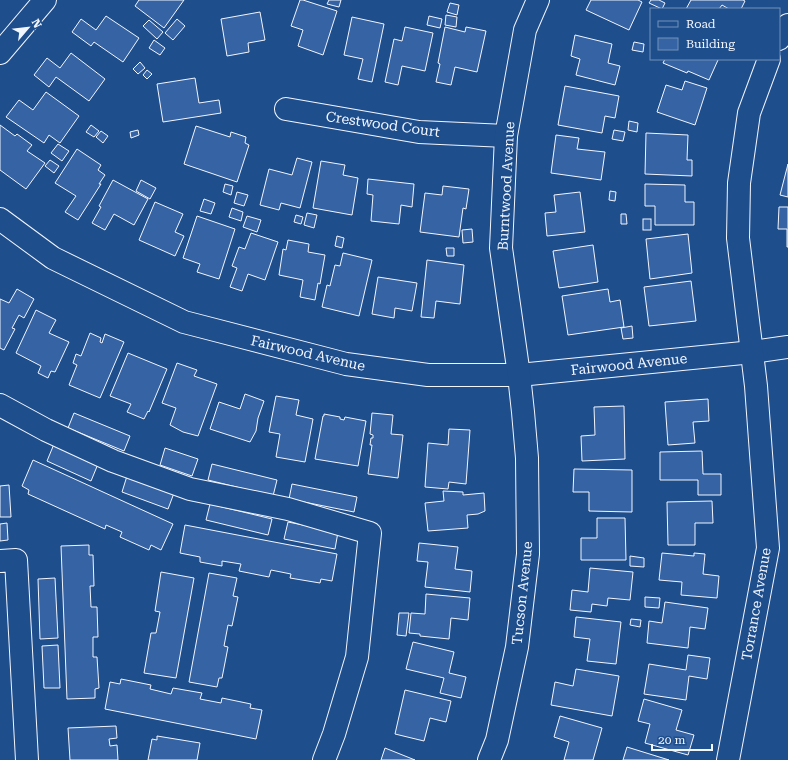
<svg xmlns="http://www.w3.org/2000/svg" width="788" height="760" font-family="'Roboto Serif',serif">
  <rect width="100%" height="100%" fill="#1f4e8c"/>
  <g fill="#3563a3" stroke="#f2f6ff">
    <path d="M139,0H184L164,28L135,6Z"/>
    <path d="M300,0H303L337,11L323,55L298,46L303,30L291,26Z"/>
    <path d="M329,0H341L339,7L327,4Z"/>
    <path d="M591,0H638L642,2L629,30L586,10Z"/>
    <path d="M651,0H659L665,3L662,9L649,3Z"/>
    <path d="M691,0H743L745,1L741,9H729L722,5L719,9H686Z"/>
    <path d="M450,3L459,5L457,15L447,12Z"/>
    <path d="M260,12L265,40L248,43L249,52L227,56L221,19Z"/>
    <path d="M446,15L457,17L456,27L445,25Z"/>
    <path d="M106,16L139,38L123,62L94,42L91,46L72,32L81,19L96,30Z"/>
    <path d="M429,16L442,19L440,28L427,25Z"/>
    <path d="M352,17L384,24L372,82L358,79L363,59L344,55Z"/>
    <path d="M177,19L185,26L173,40L165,33Z"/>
    <path d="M149,20L163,32L157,39L143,26Z"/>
    <path d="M405,27L433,33L425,71L402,66L398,85L385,82L394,39L402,41Z"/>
    <path d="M445,27L465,32L466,27L486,31L477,72L455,67L451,85L436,82L440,64L438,63Z"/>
    <path d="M575,35L612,44L608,63L620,66L615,85L576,75L580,59L571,56Z"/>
    <path d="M154,40L165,48L160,55L149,48Z"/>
    <path d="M634,42L644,44L643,52L632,50Z"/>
    <path d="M71,53L105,79L89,101L56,77L49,87L34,75L47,58L60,68Z"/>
    <path d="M665,59H715L718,60L709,80L688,71L687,73L663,63Z"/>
    <path d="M140,62L145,68L138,74L133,69Z"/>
    <path d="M147,70L152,74L147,79L143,75Z"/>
    <path d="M195,78L199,103L219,100L221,113L163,122L157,84Z"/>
    <path d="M685,81L707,88L695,125L657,112L666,85L682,90Z"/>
    <path d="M565,86L619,96L615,118L605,116L602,133L558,125Z"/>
    <path d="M46,92L79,116L60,143L49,135L44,143L6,117L19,100L33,110Z"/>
    <path d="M629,121L638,123L637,132L628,130Z"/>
    <path d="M0,125L15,136L17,134L32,145L27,151L45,163L26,189L0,170Z"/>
    <path d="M91,125L99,131L94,137L86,132Z"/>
    <path d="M196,126L230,137L231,132L246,137L245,143L249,145L237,182L184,164Z"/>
    <path d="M138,130L139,135L131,138L130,132Z"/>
    <path d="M614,130L625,132L623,141L612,139Z"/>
    <path d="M101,131L108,136L103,143L96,137Z"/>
    <path d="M646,133L688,135L687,160H692V176L645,174Z"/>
    <path d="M556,135L579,138L577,149L605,152L601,180L551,173Z"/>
    <path d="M58,144L69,151L62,161L51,153Z"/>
    <path d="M77,149L101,165L98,170L105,175L99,184H101L78,220L65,212L76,196L55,183Z"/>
    <path d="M297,158L312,162L300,208L281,203L279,210L260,205L269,169L292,175Z"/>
    <path d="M50,160L59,166L54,173L45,166Z"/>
    <path d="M321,161L345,165L343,175L358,178L352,215L313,208Z"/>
    <path d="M788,164V197L780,195Z"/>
    <path d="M368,179L414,184L412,207L401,205L399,224L371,221L373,195L367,194Z"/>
    <path d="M113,180L148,199L134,225L114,214L105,230L92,223L101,207L99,206Z"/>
    <path d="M141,180L156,188L150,199L136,191Z"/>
    <path d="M225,184L233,186L231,195L223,192Z"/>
    <path d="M645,184L685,185V202H694V225H655V206H645Z"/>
    <path d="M443,186L469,189L466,209L463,208L459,237L420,232L425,193L442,195Z"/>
    <path d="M610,191L616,192L615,201L609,200Z"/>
    <path d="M237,192L248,195L244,206L234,203Z"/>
    <path d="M580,192L585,232L547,236L545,213L556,212L554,195Z"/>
    <path d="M204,199L215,203L211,214L200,211Z"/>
    <path d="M155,202L183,214L175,232L184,236L175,256L139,240Z"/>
    <path d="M779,207H788V247H787V229H778Z"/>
    <path d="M232,208L243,212L241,221L229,217Z"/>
    <path d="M307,213L317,215L314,228L304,225Z"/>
    <path d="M621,214H626L627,224H621Z"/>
    <path d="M296,215L303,217L301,224L294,222Z"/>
    <path d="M197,216L235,229L219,279L197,272L200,264L183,258Z"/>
    <path d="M247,216L261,220L257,232L243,227Z"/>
    <rect x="643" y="219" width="8" height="11"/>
    <path d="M472,229L473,242L463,243L462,230Z"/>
    <path d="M251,233L278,242L265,280L248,274L242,291L230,287L237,268L232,266L239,247L245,249Z"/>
    <path d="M688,234L692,273L650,279L646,239Z"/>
    <path d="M337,236L344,238L342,248L335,246Z"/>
    <path d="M288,240L309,244L308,252L325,255L320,284L318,283L315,300L300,297L303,280L279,275L283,249L286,250Z"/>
    <path d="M593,245L598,282L559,288L553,251Z"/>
    <path d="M446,248H454V256H447Z"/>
    <path d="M343,253L372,260L359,316L322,307L327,285L330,286L335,265L340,266Z"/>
    <path d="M427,260L464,265L460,304L436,301L434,318L421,317Z"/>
    <path d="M378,277L417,283L412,311L395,308L394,318L372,314Z"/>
    <path d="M691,281L696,321L649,326L644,287Z"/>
    <path d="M17,289L34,299L24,318L19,315L12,328L15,329L4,350L0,348V299L9,303Z"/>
    <path d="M608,289L610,302L620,300L624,327L568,335L562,296Z"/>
    <path d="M36,310L56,320L49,333L69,342L55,372L51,371L48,378L38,373L41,366L16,353Z"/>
    <path d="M632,326L633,338L623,339L621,328Z"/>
    <path d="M90,333L101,338L100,342L102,343L105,334L124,342L100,398L69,385L77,365L73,363L76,354L81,356Z"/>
    <path d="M128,353L167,369L149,412L148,411L144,419L127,412L131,404L110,396Z"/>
    <path d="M177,363L197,370L194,376L217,384L198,436L183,432L170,425L176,408L162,403Z"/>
    <path d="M245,394L264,401L258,418L256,431L250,442L210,429L219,402L240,409Z"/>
    <path d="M276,396L299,400L296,415L313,419L305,462L276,457L280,434L269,432Z"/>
    <path d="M708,399L709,421L693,422L695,443L668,445L665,402Z"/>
    <path d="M624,406L625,459L582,461L581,436L595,435L594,407Z"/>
    <path d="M74,413L130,436L124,451L68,428Z"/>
    <path d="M372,413L393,415L391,434L403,435L398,478L368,474L372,445H370L371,438H373V435L370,434Z"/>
    <path d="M324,414L340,417V419L344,420L345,417L366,421L358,466L315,459L323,416H324Z"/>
    <path d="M449,429L470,430L466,484L449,482L448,489L425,487L428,443L448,445Z"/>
    <path d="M54,444L98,464L91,481L47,461Z"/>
    <path d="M165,448L198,459L192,476L160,465Z"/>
    <path d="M702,451L703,474H721V495H698V480H660V452Z"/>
    <path d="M33,460L173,524L161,550L151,545L149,550L120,537L122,532L106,525L105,529L28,494L29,490L22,486Z"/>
    <path d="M212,464L277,480L273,496L208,480Z"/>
    <path d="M574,469L632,470V512L589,511V492H573Z"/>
    <path d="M127,476L174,493L168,509L122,492Z"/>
    <path d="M292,484L357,497L354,512L289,499Z"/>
    <path d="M9,485L11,517H0V486Z"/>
    <path d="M443,491L463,492V495L484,493L485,511L478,514L467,515L468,528L428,531L425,503L444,501Z"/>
    <path d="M712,501L713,523H695V545H668L667,502Z"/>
    <path d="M210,504L272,519L268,535L206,520Z"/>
    <path d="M597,518H625L626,560H581V538H597Z"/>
    <path d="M288,522L338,532L335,549L284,539Z"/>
    <path d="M7,523L8,540L0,541V524Z"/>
    <path d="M185,525L337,554L332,581L321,579L320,583L290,578L291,574L271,570L269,577L239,571L241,564L222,561V566L200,562V557L180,553Z"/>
    <path d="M419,543L458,547L455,569L472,571L470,592L425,587L428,562L417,561Z"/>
    <path d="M89,545V555H93L94,586H90L91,607H97L98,637H93V657H97L99,688L95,689V698L67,699L61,546Z"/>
    <path d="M662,553L694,556V553L705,554L703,574L719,576L717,598L681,595L682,582L659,580Z"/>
    <path d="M630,556L644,558V567L630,566Z"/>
    <path d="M590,568L633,572L630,600L608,598L607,606L592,604L591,612L570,610L572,590L588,592Z"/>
    <path d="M161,572L194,578L176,678L144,673L151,633H156L160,612L155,611Z"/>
    <path d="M209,573L237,578L233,596L238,597L232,626L228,625L224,646L228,647L222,678H219L217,687L189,682Z"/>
    <path d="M55,578L58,638L40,639L38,579Z"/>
    <path d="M426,594L470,598L468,620L451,618L449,639L420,636V634L409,633L411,613L425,614Z"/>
    <path d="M645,597L660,598L659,608L645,607Z"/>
    <path d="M665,602L708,608L705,629L690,627L688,648L647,643L649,621L662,623Z"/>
    <path d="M399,613H409L406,636L397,635Z"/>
    <path d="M576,617L621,622L616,664L587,661L590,639L574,637Z"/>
    <path d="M631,619L641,620L640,627L630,625Z"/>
    <path d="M413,642L454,652L449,673L466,677L461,698L440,693L444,678L406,669Z"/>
    <path d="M58,645L60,688H44L42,646Z"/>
    <path d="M688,655L710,658L707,679L689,676L686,700L644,694L649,664L686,670Z"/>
    <path d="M576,669L619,676L612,716L551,705L555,682L573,686Z"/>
    <path d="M121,679L151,685L150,689L171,694L173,688L202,693L200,699L221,703L222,698L251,704L250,708L262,710L256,739L105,709L110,682L120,684Z"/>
    <path d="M405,690L451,701L446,722L430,718L424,741L395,734Z"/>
    <path d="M644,699L682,710L676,730L694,735L688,755L645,743L650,724L638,721Z"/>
    <path d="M560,716L602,728L593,760H564L569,742L554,737Z"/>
    <path d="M116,726L117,738L109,739L110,746L117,745L118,760H70L68,728Z"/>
    <path d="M157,736L200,743L197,760H148L152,739L157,740Z"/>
    <path d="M627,747L669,760H623Z"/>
    <path d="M385,748L415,760H381Z"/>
  </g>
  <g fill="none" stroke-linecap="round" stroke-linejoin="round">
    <g stroke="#f2f6ff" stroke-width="24">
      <g id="minor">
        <path d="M779,39L788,25"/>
        <path d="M0,53L45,0"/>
        <path d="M286,109L419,132L506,136"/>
        <path d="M0,219L53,258L184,322L346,364L428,375H519L753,352L788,347"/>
        <path d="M0,405L46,430L113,461L190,489L288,509L370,533L357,657L334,734L324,760"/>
        <path d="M0,561L16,560L27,760"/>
        <path d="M489,760L497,740L517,647L528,554L527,458L523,412L519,375L501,248L506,136L525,30L538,0"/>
        <path d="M728,760L768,548L756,386L738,238L739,183L749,113L769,59"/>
      </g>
    </g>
    <use href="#minor" stroke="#1f4e8c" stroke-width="22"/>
  </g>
  <g text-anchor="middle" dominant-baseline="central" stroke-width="3" stroke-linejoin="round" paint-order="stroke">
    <g font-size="14" fill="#f2f6ff" stroke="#1f4e8c">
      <text transform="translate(383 124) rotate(8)">Crestwood Court</text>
      <text transform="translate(506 186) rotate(-87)">Burntwood Avenue</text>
      <text transform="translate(308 353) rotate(13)">Fairwood Avenue</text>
      <text transform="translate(629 364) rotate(-6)">Fairwood Avenue</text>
      <text transform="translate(522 593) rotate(-84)">Tucson Avenue</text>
      <text transform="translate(756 604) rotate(-80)">Torrance Avenue</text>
    </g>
  </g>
  <rect x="650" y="8" width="130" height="52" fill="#1f4e8c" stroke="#7391ba"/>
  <rect x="658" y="21" width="20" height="6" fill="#1f4e8c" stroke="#7391ba"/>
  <text x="686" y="28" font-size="12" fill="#f2f6ff">Road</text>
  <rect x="658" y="38" width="20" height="12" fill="#3563a3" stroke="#7391ba"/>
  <text x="686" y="48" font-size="12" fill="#f2f6ff">Building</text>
  <g transform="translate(28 28) rotate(62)" stroke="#1f4e8c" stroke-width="3" paint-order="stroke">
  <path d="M0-3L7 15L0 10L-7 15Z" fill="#f2f6ff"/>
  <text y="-6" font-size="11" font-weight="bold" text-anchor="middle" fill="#f2f6ff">N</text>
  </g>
  <path d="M652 744v6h60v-6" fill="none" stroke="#f2f6ff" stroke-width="2"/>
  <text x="658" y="744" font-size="12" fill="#f2f6ff" stroke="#1f4e8c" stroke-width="3" paint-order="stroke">20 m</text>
</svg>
